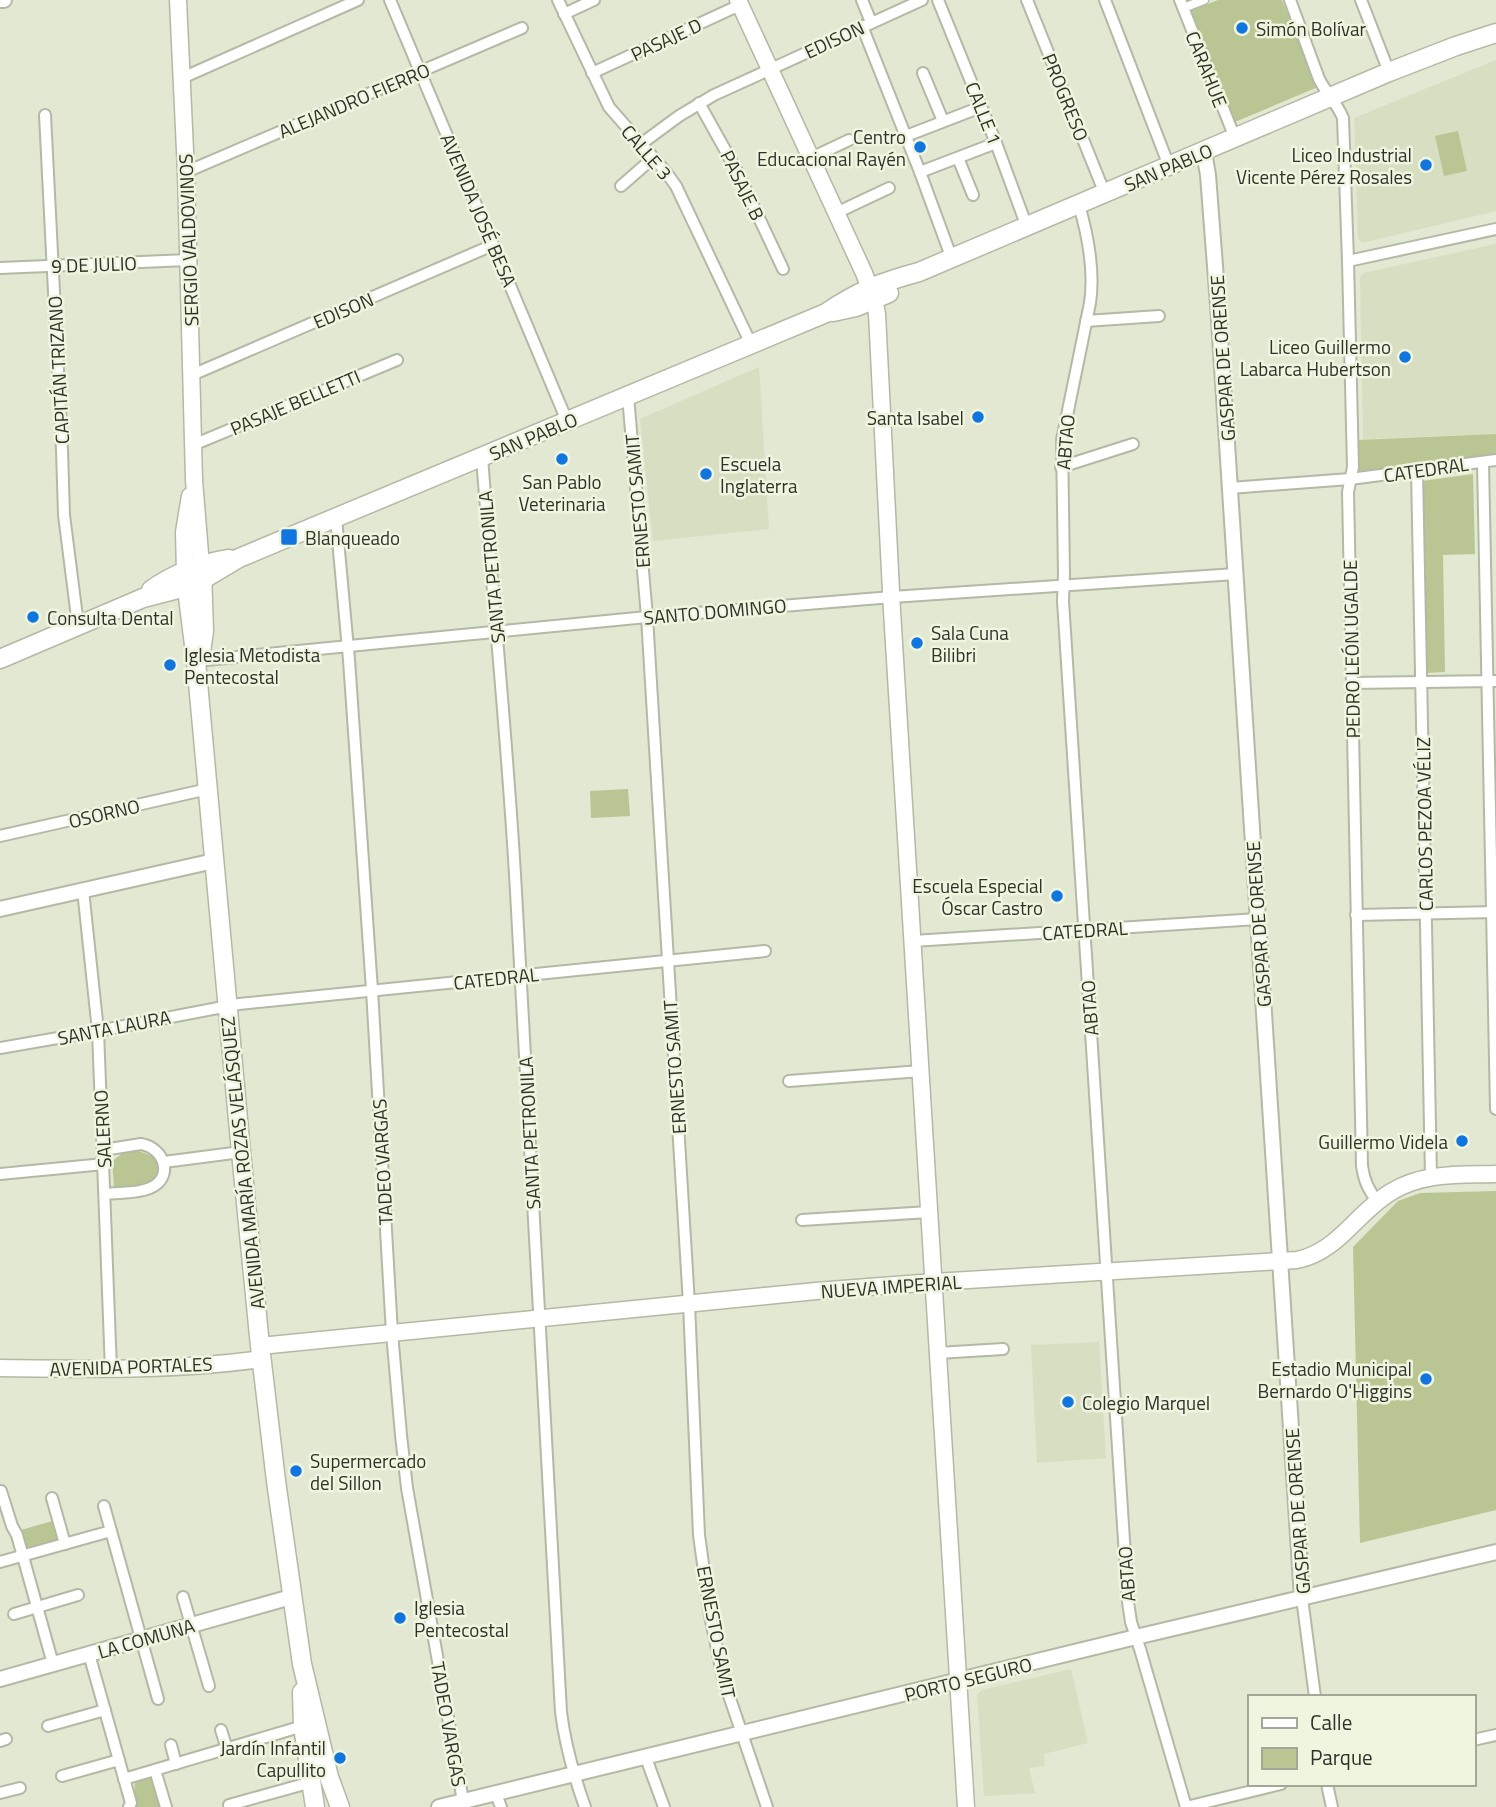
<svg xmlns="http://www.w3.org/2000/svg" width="1496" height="1807" font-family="'Titillium Web',sans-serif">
  <rect width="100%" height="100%" fill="#e2e8d2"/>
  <g fill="#d7dec1">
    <path d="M1496,60V211L1362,243L1358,238L1354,118Z"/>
    <path d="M1496,244V434L1363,439L1360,278L1363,273Z"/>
    <path d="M759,367L769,529L653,541L640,419Z"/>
    <path d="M1099,1342L1106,1458L1037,1463L1031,1345Z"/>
    <path d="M1071,1669L1088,1743L1044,1754L1045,1766L1029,1768L1035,1793L984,1796L977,1695L982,1690Z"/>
  </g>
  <g fill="#b9c693">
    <path d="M1218,0H1282L1318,87L1235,122L1188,12Z"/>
    <path d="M1458,131L1467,171L1444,176L1435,136Z"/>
    <path d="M1496,434V454L1358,473L1357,440Z"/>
    <path d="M1473,474L1475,554L1443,555L1445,672L1425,673L1422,481Z"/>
    <path d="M628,789L630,816L591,818L590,791Z"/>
    <path d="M139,1151L154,1157L157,1165L158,1175C144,1187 133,1190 114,1188L112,1161L123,1153Z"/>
    <path d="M1496,1191V1510L1360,1543L1353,1247L1398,1201L1420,1193Z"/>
    <path d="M56,1520L62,1542L27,1551L21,1530Z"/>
    <path d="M150,1773L160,1807H136L134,1801L135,1781Z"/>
  </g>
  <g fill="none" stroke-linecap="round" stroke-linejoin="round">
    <g stroke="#b3b9a4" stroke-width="11">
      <path id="pedestrian" d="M1183,8L1204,0"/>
    </g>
    <g stroke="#b3b9a4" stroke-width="14">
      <g id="minor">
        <path d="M390,0L567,421"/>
        <path d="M558,0L609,107L666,172L676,186L751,344"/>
        <path d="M862,0L871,22"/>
        <path d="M938,0L996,143L1027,227"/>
        <path d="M1027,0L1105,194"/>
        <path d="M1105,0L1169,166"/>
        <path d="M1180,0L1235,138"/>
        <path d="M1290,0L1319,79C1326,93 1337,103 1343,118L1348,261L1353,467L1348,492L1362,1166C1364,1180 1368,1190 1378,1202"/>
        <path d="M1361,0L1389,72"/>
        <path d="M564,14L594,0"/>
        <path d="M862,26L920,172L952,259"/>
        <path d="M592,73L740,5"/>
        <path d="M923,73L943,121"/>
        <path d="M182,78L358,0"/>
        <path d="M699,103L738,173L783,269"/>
        <path d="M45,115L62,450L64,515L78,625"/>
        <path d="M906,136L981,107"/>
        <path d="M641,144L679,116L714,95L922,0"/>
        <path d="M811,158L849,140"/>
        <path d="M958,158L973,195"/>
        <path d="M186,172L522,28"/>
        <path d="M920,172L996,143"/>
        <path d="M621,186L653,158"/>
        <path d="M1079,205C1088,236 1095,270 1090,303L1062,440L1064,574L1063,601L1128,1602L1131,1622L1140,1649L1186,1807"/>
        <path d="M836,213L889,188"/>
        <path d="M1348,261L1496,229"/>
        <path d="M0,268L188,260"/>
        <path d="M1086,321L1159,316"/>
        <path d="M192,375L493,245"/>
        <path d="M628,396L647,617L689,1304L699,1535L710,1615L723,1678L767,1807"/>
        <path d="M193,445L397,360"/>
        <path d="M482,457C493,602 508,746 516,892C533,1165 544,1439 561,1712C565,1745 574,1776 585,1807"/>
        <path d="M1483,462L1496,1109"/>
        <path d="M1061,467L1133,444"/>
        <path d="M1417,471L1431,1177"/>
        <path d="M1230,488L1350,479L1496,460"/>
        <path d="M336,518L349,660L372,990L392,1333L401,1435L407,1488L463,1801"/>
        <path d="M196,661L647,617L892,597L1236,574"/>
        <path d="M1352,683L1496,681"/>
        <path d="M0,836L208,789"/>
        <path d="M83,890L98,1031L111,1370"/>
        <path d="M1356,915L1496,912"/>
        <path d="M913,941L1258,919"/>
        <path d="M0,1048L98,1031L239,1004L765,951"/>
        <path d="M789,1081L921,1071"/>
        <path d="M103,1150L141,1144C165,1148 174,1178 150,1188C137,1194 119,1192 105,1194"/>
        <path d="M164,1162L241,1152"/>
        <path d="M0,1174L104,1164"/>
        <path d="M802,1220L929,1212"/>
        <path d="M938,1353L1003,1349"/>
        <path d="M1,1491L12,1526L17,1535L53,1664"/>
        <path d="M52,1498L65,1544"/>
        <path d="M104,1506L158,1699"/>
        <path d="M0,1562L111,1531"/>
        <path d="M183,1597L209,1686"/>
        <path d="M1302,1598L1315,1697"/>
        <path d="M14,1614L78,1595"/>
        <path d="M89,1654L131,1803L129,1807"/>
        <path d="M48,1726L105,1710"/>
        <path d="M221,1730L227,1749"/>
        <path d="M1473,1740L1496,1735"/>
        <path d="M0,1741L6,1739"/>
        <path d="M171,1745L176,1764"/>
        <path d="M646,1758L664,1807"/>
        <path d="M155,1770L166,1807"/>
        <path d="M62,1776L119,1760"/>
        <path d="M124,1779L303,1726"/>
        <path d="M1327,1784L1332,1807"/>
        <path d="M0,1793L20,1788"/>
        <path d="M496,1794L501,1807"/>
        <path d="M229,1805L312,1782"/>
        <path d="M1186,1807L1281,1784"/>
      </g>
    </g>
    <g stroke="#b3b9a4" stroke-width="18">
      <g id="tertiary">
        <path d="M0,0H4"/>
        <path d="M1204,152L1208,175L1218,305L1302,1598"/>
        <path d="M0,909L214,861"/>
        <path d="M0,1679L291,1597"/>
        <path d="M439,1807L1136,1637L1496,1552"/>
      </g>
    </g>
    <g stroke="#b3b9a4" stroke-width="19">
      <g id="secondary">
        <path d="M178,0L186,172L194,480L201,566"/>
        <path d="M738,0L864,273L874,299L877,314L892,611L966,1807"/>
        <path d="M185,573L184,532L190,496"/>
        <path d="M260,1346L816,1291L934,1282L1297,1260C1338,1252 1357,1212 1391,1192C1423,1172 1461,1175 1496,1174"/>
        <path d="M0,1368C88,1369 175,1371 262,1359"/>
      </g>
    </g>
    <g stroke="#b3b9a4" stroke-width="21">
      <g id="primary">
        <path d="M833,312L856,307L889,293"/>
        <path d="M185,573L196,661L241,1152L260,1346L276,1481L302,1664L329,1777L340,1807"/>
        <path d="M151,590C173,574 202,563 229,559"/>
        <path d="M201,652L204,631L202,571"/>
        <path d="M0,659L143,598L178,589L202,580L239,558L826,313C858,291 882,282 919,272L1389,72L1456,46L1496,33"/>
        <path d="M302,1692L303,1726L315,1807"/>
      </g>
    </g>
    <use href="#pedestrian" stroke="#fff" stroke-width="8"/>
    <use href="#minor" stroke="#fff" stroke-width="10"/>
    <use href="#tertiary" stroke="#fff" stroke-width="14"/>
    <use href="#secondary" stroke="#fff" stroke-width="16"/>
    <use href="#primary" stroke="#fff" stroke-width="18"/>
  </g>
  <g fill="#1075de" stroke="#eff5df" stroke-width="2.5">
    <circle cx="1242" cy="28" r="7"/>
    <circle cx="920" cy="147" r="7"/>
    <circle cx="1426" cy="165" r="7"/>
    <circle cx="1405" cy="357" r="7"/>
    <circle cx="978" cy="417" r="7"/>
    <circle cx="562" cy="459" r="7"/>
    <circle cx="706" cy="474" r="7"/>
    <rect x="280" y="528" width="18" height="18" rx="3.5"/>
    <circle cx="33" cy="617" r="7"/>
    <circle cx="917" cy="643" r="7"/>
    <circle cx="170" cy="665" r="7"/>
    <circle cx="1057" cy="896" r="7"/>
    <circle cx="1462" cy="1141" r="7"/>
    <circle cx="1426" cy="1379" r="7"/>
    <circle cx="1068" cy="1402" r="7"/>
    <circle cx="296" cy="1471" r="7"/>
    <circle cx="400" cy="1618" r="7"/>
    <circle cx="340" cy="1758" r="7"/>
  </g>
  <g text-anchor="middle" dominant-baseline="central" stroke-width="5" stroke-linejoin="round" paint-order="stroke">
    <g font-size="19" fill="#30322a" stroke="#eff5df" text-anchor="start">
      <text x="1256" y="28">Simón Bolívar</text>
      <text x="906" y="136" text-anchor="end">Centro<tspan x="906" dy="22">Educacional Rayén</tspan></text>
      <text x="1412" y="154" text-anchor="end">Liceo Industrial<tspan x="1412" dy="22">Vicente Pérez Rosales</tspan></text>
      <text x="1391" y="346" text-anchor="end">Liceo Guillermo<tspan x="1391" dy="22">Labarca Hubertson</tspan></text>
      <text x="964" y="417" text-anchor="end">Santa Isabel</text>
      <text x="720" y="463">Escuela<tspan x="720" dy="22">Inglaterra</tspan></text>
      <text x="562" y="481" text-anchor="middle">San Pablo<tspan x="562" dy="22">Veterinaria</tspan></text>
      <text x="305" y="537">Blanqueado</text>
      <text x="47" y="617">Consulta Dental</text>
      <text x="931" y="632">Sala Cuna<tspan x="931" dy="22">Bilibri</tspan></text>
      <text x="184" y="654">Iglesia Metodista<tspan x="184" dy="22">Pentecostal</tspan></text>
      <text x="1043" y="885" text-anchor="end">Escuela Especial<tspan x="1043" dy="22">Óscar Castro</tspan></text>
      <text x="1448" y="1141" text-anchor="end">Guillermo Videla</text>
      <text x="1412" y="1368" text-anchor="end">Estadio Municipal<tspan x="1412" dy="22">Bernardo O'Higgins</tspan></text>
      <text x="1082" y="1402">Colegio Marquel</text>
      <text x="310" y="1460">Supermercado<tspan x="310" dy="22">del Sillon</tspan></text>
      <text x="414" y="1607">Iglesia<tspan x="414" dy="22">Pentecostal</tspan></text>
      <text x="326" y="1747" text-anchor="end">Jardín Infantil<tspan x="326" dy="22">Capullito</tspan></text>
    </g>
    <g font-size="19" fill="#30322a" stroke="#eff5df">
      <text transform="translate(666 39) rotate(-25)">PASAJE D</text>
      <text transform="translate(834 39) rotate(-25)">EDISON</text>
      <text transform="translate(1207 69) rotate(68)">CARAHUE</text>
      <text transform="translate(1066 97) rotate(68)">PROGRESO</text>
      <text transform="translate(354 100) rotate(-23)">ALEJANDRO FIERRO</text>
      <text transform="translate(984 113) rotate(68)">CALLE 1</text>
      <text transform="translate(647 152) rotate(49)">CALLE 3</text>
      <text transform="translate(1168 167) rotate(-23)">SAN PABLO</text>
      <text transform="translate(743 185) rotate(64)">PASAJE B</text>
      <text transform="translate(479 210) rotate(67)">AVENIDA JOSÉ BESA</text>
      <text transform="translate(188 240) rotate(-92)">SERGIO VALDOVINOS</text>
      <text transform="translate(94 264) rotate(-2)">9 DE JULIO</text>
      <text transform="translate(343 310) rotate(-23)">EDISON</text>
      <text transform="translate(1222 358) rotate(-94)">GASPAR DE ORENSE</text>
      <text transform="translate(58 370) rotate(-93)">CAPITÁN TRIZANO</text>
      <text transform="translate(295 402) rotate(-23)">PASAJE BELLETTI</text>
      <text transform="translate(533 436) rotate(-23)">SAN PABLO</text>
      <text transform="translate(1065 442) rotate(-85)">ABTAO</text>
      <text transform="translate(1426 469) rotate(-8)">CATEDRAL</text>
      <text transform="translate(637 501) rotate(-95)">ERNESTO SAMIT</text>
      <text transform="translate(491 567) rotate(-95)">SANTA PETRONILA</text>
      <text transform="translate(715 611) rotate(-5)">SANTO DOMINGO</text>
      <text transform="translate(1351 649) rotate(-91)">PEDRO LEÓN UGALDE</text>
      <text transform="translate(104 813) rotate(-13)">OSORNO</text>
      <text transform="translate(1424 824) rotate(-91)">CARLOS PEZOA VÉLIZ</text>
      <text transform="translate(1258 924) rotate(-94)">GASPAR DE ORENSE</text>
      <text transform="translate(1085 930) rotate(-4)">CATEDRAL</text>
      <text transform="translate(496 978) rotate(-6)">CATEDRAL</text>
      <text transform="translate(1089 1008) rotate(-94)">ABTAO</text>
      <text transform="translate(114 1027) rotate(-11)">SANTA LAURA</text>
      <text transform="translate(674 1067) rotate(-94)">ERNESTO SAMIT</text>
      <text transform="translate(102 1129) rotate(-93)">SALERNO</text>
      <text transform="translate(529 1133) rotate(-93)">SANTA PETRONILA</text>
      <text transform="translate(382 1162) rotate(-93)">TADEO VARGAS</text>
      <text transform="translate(242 1163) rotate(-96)">AVENIDA MARÍA ROZAS VELÁSQUEZ</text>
      <text transform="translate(891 1286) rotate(-4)">NUEVA IMPERIAL</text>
      <text transform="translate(131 1366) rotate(-2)">AVENIDA PORTALES</text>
      <text transform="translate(1297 1511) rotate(-94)">GASPAR DE ORENSE</text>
      <text transform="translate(1126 1574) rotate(-94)">ABTAO</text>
      <text transform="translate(717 1632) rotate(79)">ERNESTO SAMIT</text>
      <text transform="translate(146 1638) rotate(-16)">LA COMUNA</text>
      <text transform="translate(968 1679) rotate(-14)">PORTO SEGURO</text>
      <text transform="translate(449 1724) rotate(80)">TADEO VARGAS</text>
    </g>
  </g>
  <rect x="1248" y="1695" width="228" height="91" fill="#eff5df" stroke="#a3a797" stroke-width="2"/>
  <rect x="1262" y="1718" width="35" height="10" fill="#ffffff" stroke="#a3a797" stroke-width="2"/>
  <text x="1310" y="1730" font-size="21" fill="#30322a">Calle</text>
  <rect x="1262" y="1748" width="35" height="21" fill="#b9c693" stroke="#a3a797" stroke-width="2"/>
  <text x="1310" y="1765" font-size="21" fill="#30322a">Parque</text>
</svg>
